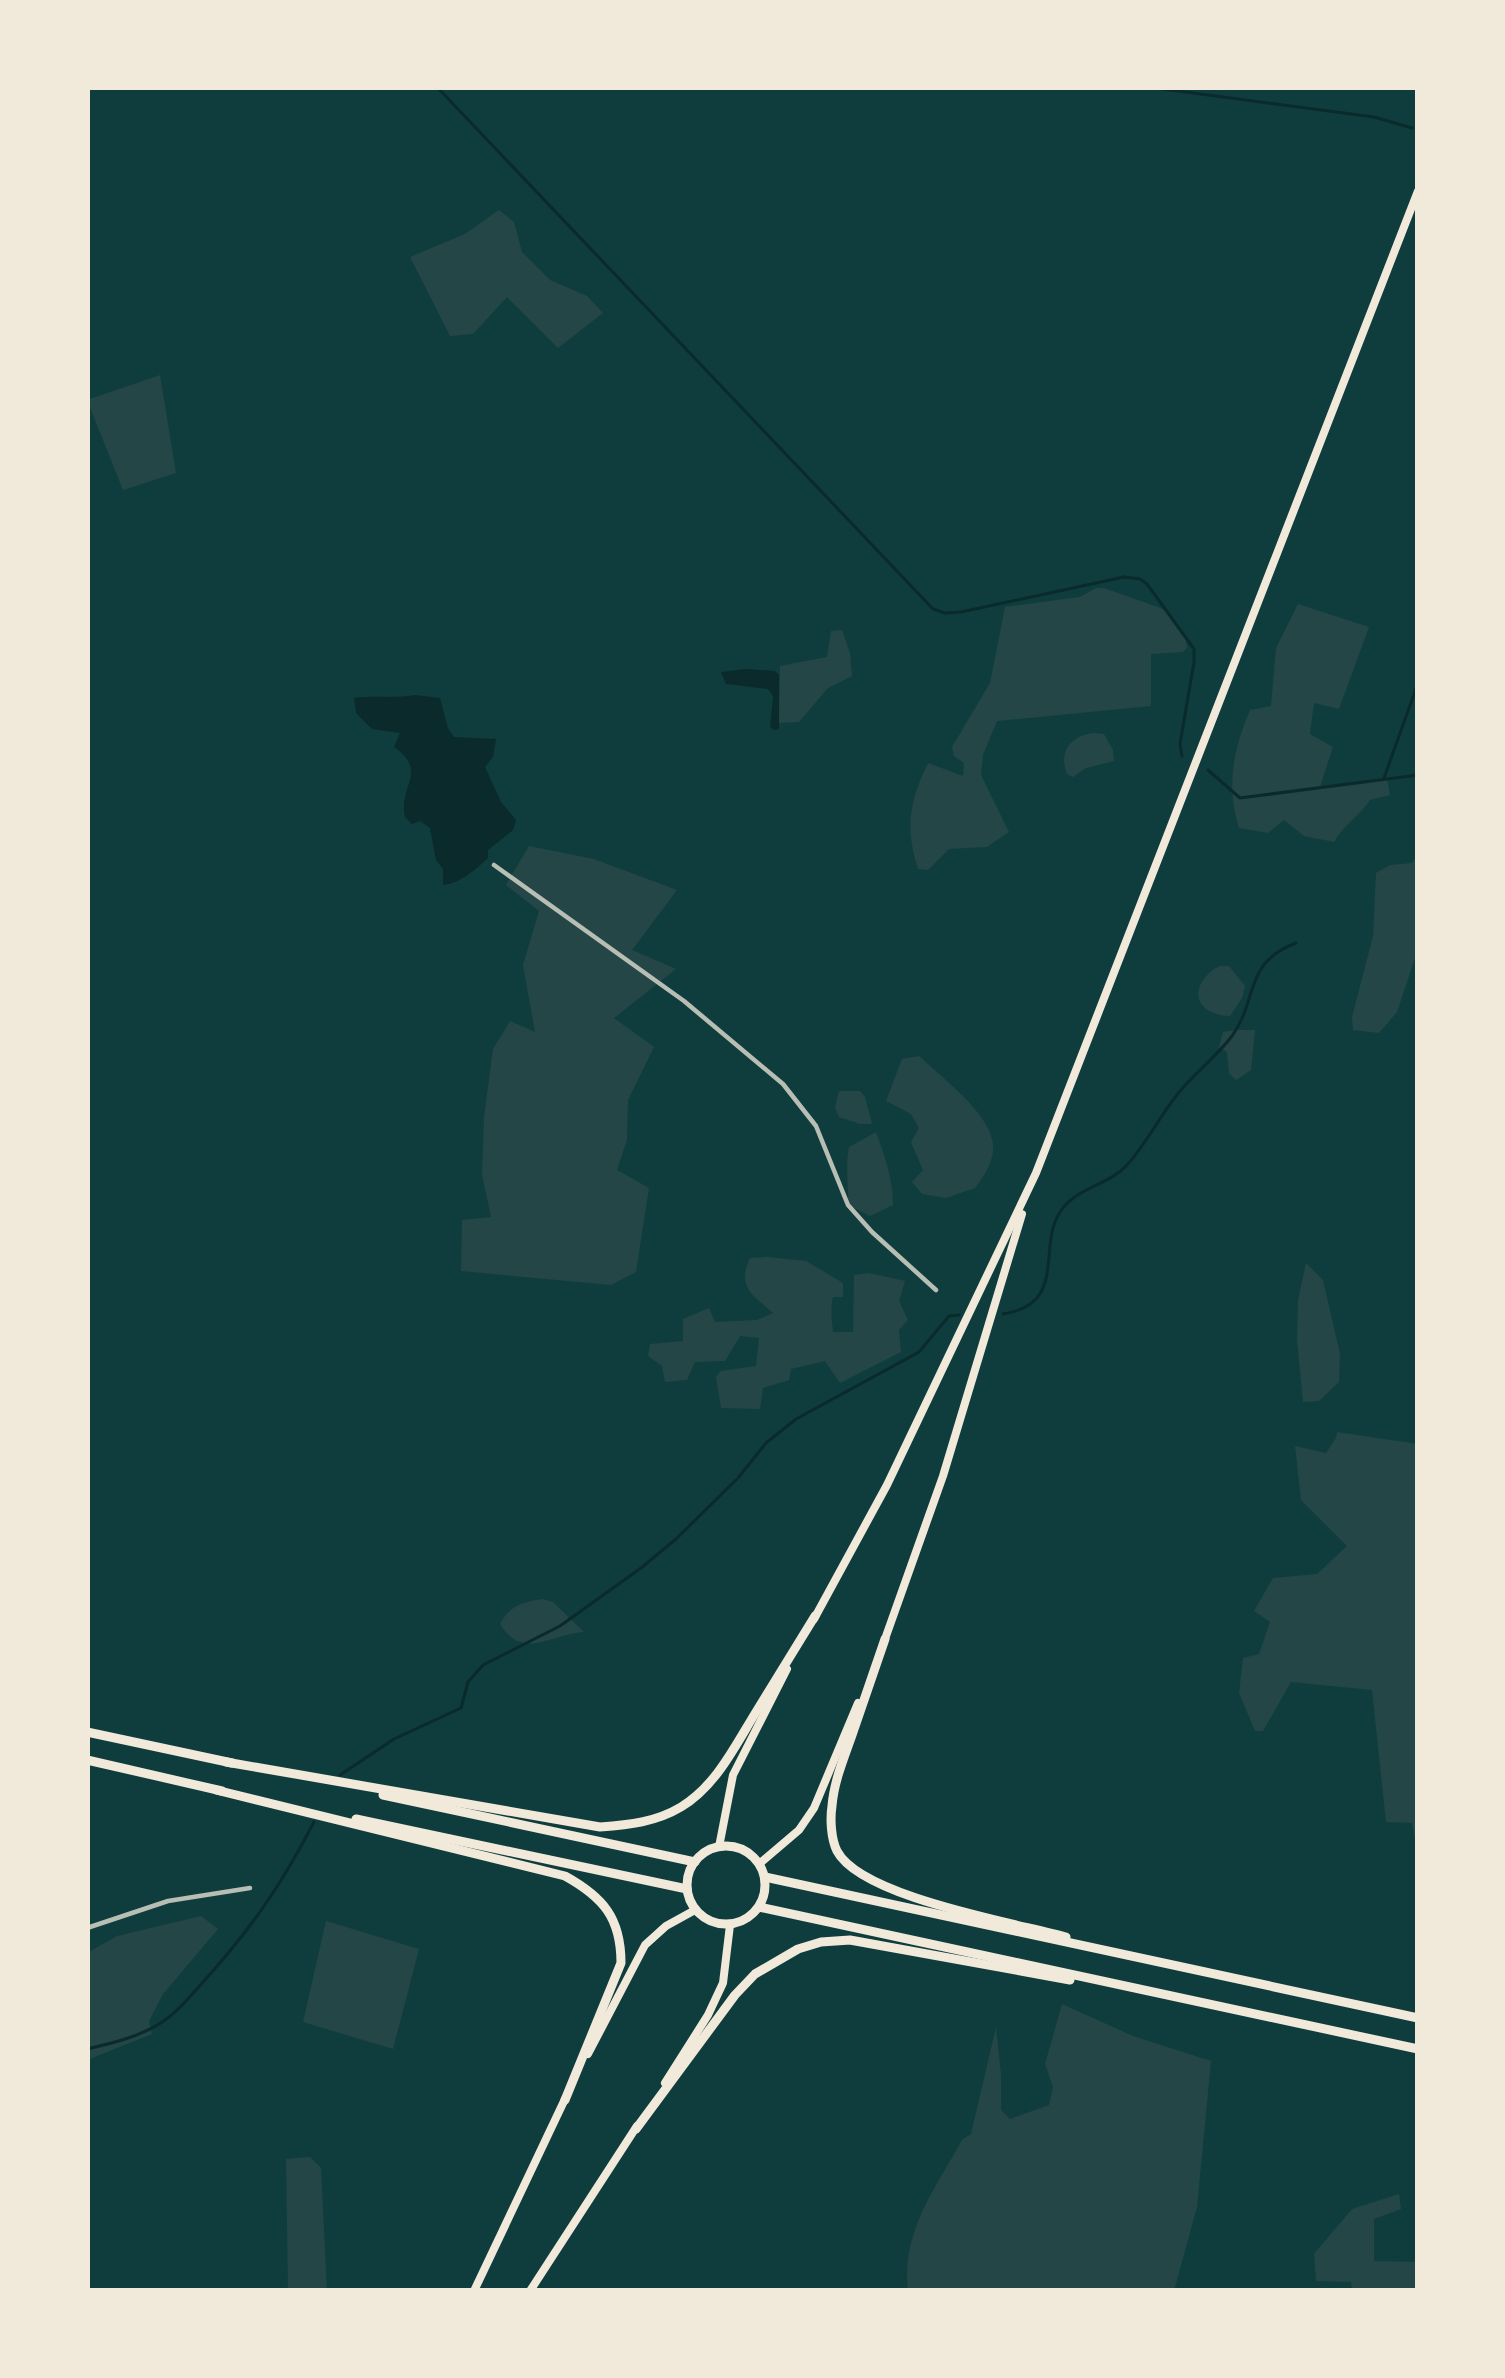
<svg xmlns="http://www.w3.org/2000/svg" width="1505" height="2378" font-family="Rubik,sans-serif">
  <rect width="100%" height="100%" fill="#0f3d3e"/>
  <g fill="#244646">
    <path d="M499,210L514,222L522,252L550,280L587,296L603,313L558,348L507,297L473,334L450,336L410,257L465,234Z"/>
    <path d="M160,375L176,473L123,490L87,400Z"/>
    <path d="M1096,588H1104L1163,609C1175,618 1187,633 1187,648L1183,652L1151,654V706L997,721L983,755L981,775L1009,832L987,847L949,849L928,870L918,869C905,828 909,802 928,763L963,776L964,763L954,756L952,747L990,683L1005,607L1080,597Z"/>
    <path d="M1298,604L1369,627L1339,709L1314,703L1310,734L1333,747L1320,787L1387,779L1390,795L1370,800C1360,816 1343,825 1334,842L1304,836L1284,820L1268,833L1239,828C1226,786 1233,750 1250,710L1271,706L1276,648Z"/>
    <path d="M842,630L850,653L852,676L828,688L799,722L779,723L780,666L827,657L831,631Z"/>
    <path d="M1094,733L1104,734L1113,750L1114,761L1086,768L1073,777L1067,774C1058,752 1071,735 1094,733Z"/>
    <path d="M529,846L594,859L677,890L632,950L676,969L614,1018L654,1047L628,1100L627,1140L617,1170L649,1188L636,1272L611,1285L461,1271L462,1220L491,1217L482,1175L484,1117L493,1049L510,1021L535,1032L523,965L539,911L506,885Z"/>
    <path d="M1418,854V949L1397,1012L1379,1033L1353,1030L1352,1017L1373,936L1376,873L1390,865L1412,863Z"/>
    <path d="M1219,966H1229L1245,986L1242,998L1230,1016C1192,1015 1188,984 1219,966Z"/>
    <path d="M1237,1030H1255L1251,1070L1236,1080L1229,1073L1227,1052L1219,1047L1223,1032Z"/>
    <path d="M919,1056C941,1077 990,1113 993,1144C995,1159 984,1177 975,1188L946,1198L922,1194L912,1182L923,1170L911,1142L919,1128L911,1114L886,1101L902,1059Z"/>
    <path d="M839,1091H860L865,1097L872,1124H860L839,1117L835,1108Z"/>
    <path d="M876,1132C885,1157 893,1179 893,1205L870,1216L848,1205C849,1187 845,1163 849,1147Z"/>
    <path d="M767,1257L806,1261L843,1283V1297H833C830,1309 832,1321 833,1332H853L854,1275L869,1273L905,1281L899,1301L908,1320L899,1330L901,1352L840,1383L825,1361L791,1369L789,1380L763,1388L760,1409L721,1408L716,1377L721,1371L756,1366L759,1338L740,1336L725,1361L695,1362L687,1380L665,1382L662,1366L648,1356L650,1344L683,1341V1319L709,1308L715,1322L757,1320L773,1313C754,1296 736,1288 750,1258Z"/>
    <path d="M1306,1263L1323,1280L1340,1354L1339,1382L1319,1401L1303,1402L1297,1340L1298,1300Z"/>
    <path d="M1337,1432L1418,1444V1857L1412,1823L1386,1822L1372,1690L1291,1682L1263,1731H1255L1239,1693L1243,1658L1259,1654L1270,1622L1254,1611L1273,1578L1317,1574L1347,1546L1301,1500L1295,1446L1326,1453L1336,1438Z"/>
    <path d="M543,1599L553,1602L584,1632C551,1634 523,1661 500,1624C510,1605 523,1602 543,1599Z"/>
    <path d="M201,1916L218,1929L163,1994L149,2021L152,2034L87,2060V1953L117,1936Z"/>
    <path d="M326,1921L419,1949L393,2049L303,2022Z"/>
    <path d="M1062,2004L1133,2036L1211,2061L1197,2207L1174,2291H908C901,2232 935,2189 962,2140L971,2134L996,2027L1001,2074V2110L1010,2119L1049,2105L1053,2087L1045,2064Z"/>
    <path d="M310,2157L321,2168L327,2291H288L286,2159Z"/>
    <path d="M1399,2194L1401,2209L1374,2219V2261L1418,2262V2291H1352L1351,2282L1316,2281L1314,2254L1352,2209Z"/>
  </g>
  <g fill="#0a2a2b">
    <path d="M746,669L775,671L779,675V729L774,730L770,727L773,696L768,689L726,684L721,672Z"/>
    <path d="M415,695L440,698L448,728L454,737L496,739L493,757L485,767L501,802L516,820L513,830L488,850V858C475,870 461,883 443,885V869L436,860L430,828L420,821L412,824L405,817C398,786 429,772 394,747L400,733L372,729L356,713L354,698C375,695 394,699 415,695Z"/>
  </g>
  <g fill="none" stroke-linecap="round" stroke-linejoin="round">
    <g stroke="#0a2a2b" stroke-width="3">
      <path d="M437,87L933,609L945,613L961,612L1124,577L1140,579L1147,584L1194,649V662L1180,744L1182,756"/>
      <path d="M1148,87L1374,117L1412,128"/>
      <path d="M1208,770L1240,798L1418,775"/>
      <path d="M1384,778L1418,683"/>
      <path d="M1003,1314C1068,1304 1037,1247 1060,1212C1075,1188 1109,1185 1127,1165C1148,1142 1161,1113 1181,1090C1197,1071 1217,1056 1232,1036C1259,998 1243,963 1296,943"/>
      <path d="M340,1775L394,1739L461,1708L468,1682L483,1665L560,1626L641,1568L676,1539L738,1478L766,1443L796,1419L919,1352L949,1316L959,1315"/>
      <path d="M87,2049C113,2043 143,2036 165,2020C179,2011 192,1994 204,1981C251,1929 282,1884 314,1822"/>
    </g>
    <g stroke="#b8beb3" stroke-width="4.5">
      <path d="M494,865L684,1001L783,1084L816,1126L848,1205L872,1232L936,1290"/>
      <path d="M87,1928L168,1901L250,1888"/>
    </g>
    <g stroke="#f1e9da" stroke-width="8">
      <path d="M814,1619L887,1485L1036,1173L1418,191"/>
      <path d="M885,1639L943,1476L1022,1214"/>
      <path d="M719,1847L733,1775L787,1669"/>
      <path d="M759,1864L799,1830L814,1808L858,1703"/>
      <path d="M588,2054L645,1945L666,1926L695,1910"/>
      <path d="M665,2083L708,2015L723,1983L730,1925"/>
      <path d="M474,2291L565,2099"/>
      <path d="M530,2291L637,2126"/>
    </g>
    <g stroke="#f1e9da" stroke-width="9">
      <path d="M885,1639C874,1671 863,1703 852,1735C844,1758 834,1781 832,1806C830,1819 831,1839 837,1851C861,1897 1015,1923 1066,1937"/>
      <path d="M87,1732L232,1763"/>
      <path d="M87,1760L222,1791"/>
      <path d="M226,1762L600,1827C629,1825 656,1822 681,1807C716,1786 735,1746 756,1712C776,1680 795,1648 815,1616"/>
      <path d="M216,1790L565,1876C603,1897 621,1918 621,1963L565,2100"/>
      <path d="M383,1795L695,1862"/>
      <path d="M356,1819L687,1889"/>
      <circle cx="726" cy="1885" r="39"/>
      <path d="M765,1877L1418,2018"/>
      <path d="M759,1907L1418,2049"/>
      <path d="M636,2129L735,1995L755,1974L798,1949L821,1942L850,1940L1070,1980"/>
    </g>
  </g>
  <rect width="1505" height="2378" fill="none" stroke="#f1e9da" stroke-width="180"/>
</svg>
